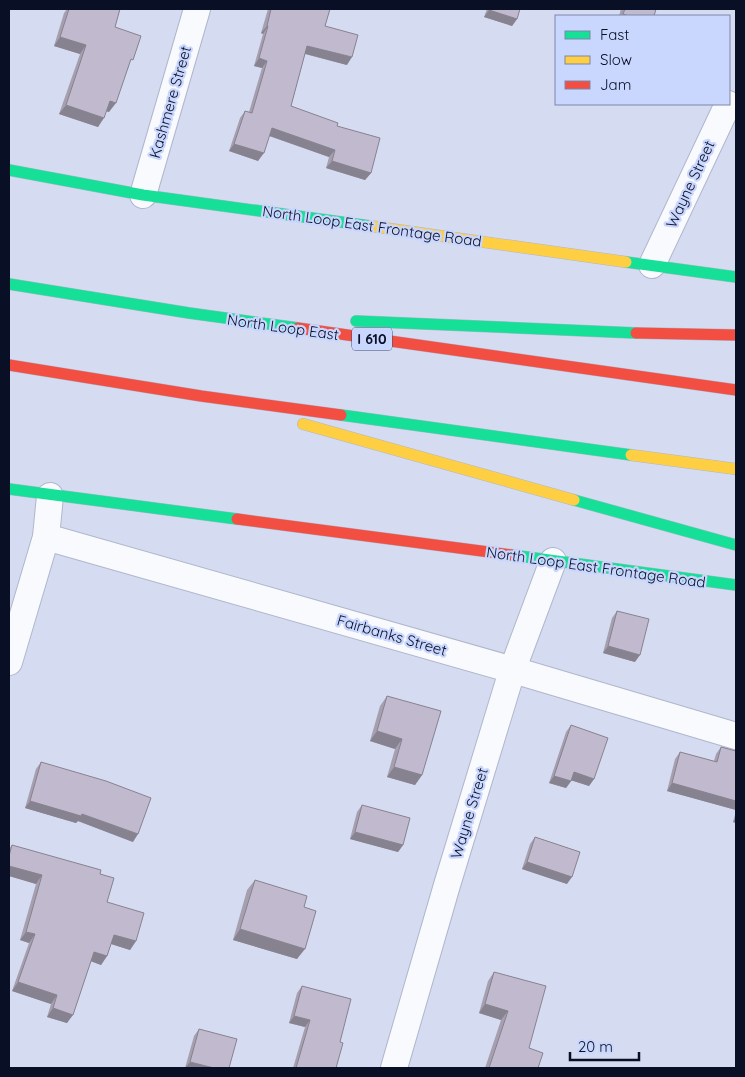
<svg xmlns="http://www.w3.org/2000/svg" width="745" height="1077" font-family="Quicksand,sans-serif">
  <rect width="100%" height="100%" fill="#d5dcf2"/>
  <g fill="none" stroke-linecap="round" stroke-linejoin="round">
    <g stroke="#b0b6cc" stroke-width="28">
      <g id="street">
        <path d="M143,195L197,9"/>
        <path d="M652,265L728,104"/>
        <path d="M46,537L520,672L736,736"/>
        <path d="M9,662L46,537L50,496"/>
        <path d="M394,1068L447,885L512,671L553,561"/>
      </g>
    </g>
    <g stroke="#b0b6cc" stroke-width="12">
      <g id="fast">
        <path d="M9,170L143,195L370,226"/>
        <path d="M626,262L736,277"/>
        <path d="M9,284L189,313L298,328"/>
        <path d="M356,321L636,333"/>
        <path d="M341,415L631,455"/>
        <path d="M9,489L237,519"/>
        <path d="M574,500L736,545"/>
        <path d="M512,555L736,585"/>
      </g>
    </g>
    <g stroke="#b0b6cc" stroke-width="12">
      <g id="slow">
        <path d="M370,226L626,262"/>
        <path d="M303,424L574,500"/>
        <path d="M631,455L736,469"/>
      </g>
    </g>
    <g stroke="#b0b6cc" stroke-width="12">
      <g id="jam">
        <path d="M298,328L736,390"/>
        <path d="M636,333L736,335"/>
        <path d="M9,365L201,396L341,415"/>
        <path d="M237,519L512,555"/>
      </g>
    </g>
    <use href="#street" stroke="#f9fafd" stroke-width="26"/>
    <use href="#fast" stroke="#16e098" stroke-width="11"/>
    <use href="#slow" stroke="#ffcf43" stroke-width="11"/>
    <use href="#jam" stroke="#f24e42" stroke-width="11"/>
  </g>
  <g fill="#a69fb0">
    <path d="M67,9H120L115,27L129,66L109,112L106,111L98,127L59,114L80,54L54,46L64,13Z"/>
    <path d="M268,9H330L325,26L347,65L305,54L291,106L337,126L371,173L365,180L326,168L329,157L269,136L258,161L229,151L240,118L245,111L249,112L262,68L254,66L263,34L261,33Z"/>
    <path d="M487,9H520L517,19L512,26L484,17Z"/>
    <path d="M621,9H656L654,16H619Z"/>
    <path d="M617,611L635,662L603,653L612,618Z"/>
    <path d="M387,696L422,775L415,785L387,777L395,749L370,741L380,706Z"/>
    <path d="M571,725L594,779L589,786L572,780L566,788L549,783L566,732Z"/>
    <path d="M721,747L736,751V810L667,791L675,759L680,752L714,761L716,754Z"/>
    <path d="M41,762L133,842L78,821L76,823L25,808L36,769Z"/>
    <path d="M362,805L403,845L398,852L350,839L357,812Z"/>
    <path d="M736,811V823L733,822Z"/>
    <path d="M535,837L567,884L522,869L530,844Z"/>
    <path d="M12,845L100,874L107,902L136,941L130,950L111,944L107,956L101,965L90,961L67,1023L47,1017L51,1004L12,991L29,943L20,940L36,884L9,876V849Z"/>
    <path d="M255,880L304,907L297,959L233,940L247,890Z"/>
    <path d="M494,972L529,1048L538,1068H485L501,1020L479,1013L488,981Z"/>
    <path d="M302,986L340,1042L336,1068H293L305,1027L289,1023L297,993Z"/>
    <path d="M199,1029L229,1068H185L194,1036Z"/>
  </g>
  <g fill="#878290">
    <path d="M489,10L517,19L512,26L484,17Z"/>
    <path d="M267,26H268L263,34L261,33Z"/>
    <path d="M60,37L86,45L80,54L54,46Z"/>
    <path d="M307,46L352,57L347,65L302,53Z"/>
    <path d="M259,58L267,61L262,68L254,66Z"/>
    <path d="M110,101L116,103L109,112L103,110Z"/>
    <path d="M66,105L104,118L98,127L59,114Z"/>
    <path d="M272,128L335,150L329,157L267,135Z"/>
    <path d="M234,144L264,153L258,161L229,151Z"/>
    <path d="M332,161L371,173L365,180L326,168Z"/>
    <path d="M608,646L640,655L635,662L603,653Z"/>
    <path d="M377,731L402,739L395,749L370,741Z"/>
    <path d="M394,767L422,775L415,785L387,777Z"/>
    <path d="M574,772L594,779L589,786L570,780Z"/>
    <path d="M554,776L571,781L566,788L549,783Z"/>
    <path d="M672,783L736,801V810L667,791Z"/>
    <path d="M30,801L82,814L138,834L133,842L78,821L76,823L25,808Z"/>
    <path d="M736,817V823L733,822Z"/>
    <path d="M355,832L403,845L398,852L350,839Z"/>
    <path d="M527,862L572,877L567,884L522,869Z"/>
    <path d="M9,866L42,875L36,884L9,876Z"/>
    <path d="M240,929L305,949L297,959L233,940Z"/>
    <path d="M26,932L35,934L29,943L20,940Z"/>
    <path d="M114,935L136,941L130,950L108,943Z"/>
    <path d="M94,952L107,956L101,965L88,960Z"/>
    <path d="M18,982L57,995L51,1004L12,991Z"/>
    <path d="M485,1004L508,1011L501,1020L479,1013Z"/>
    <path d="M53,1008L73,1015L67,1023L47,1017Z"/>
    <path d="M294,1016L310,1020L305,1027L289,1023Z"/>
    <path d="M190,1062L214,1068H185Z"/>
  </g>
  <g fill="#c1b9cd" stroke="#878290">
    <path d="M69,9H120L115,27L141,36L133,60L131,59L116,103L110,101L104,118L66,105L86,45L60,37Z"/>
    <path d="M271,9H330L325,26L358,35L352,57L307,46L291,106L338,123L337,126L380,138L371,173L332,161L335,150L272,128L264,153L234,144L245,111L252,113L267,61L259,58L268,26H267Z"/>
    <path d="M490,9H520L517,19L489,10Z"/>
    <path d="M625,9H656L654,16H629L623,14Z"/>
    <path d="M617,611L649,619L640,655L608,646Z"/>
    <path d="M387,696L441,711L422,775L394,767L402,739L377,731Z"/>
    <path d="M571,725L608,738L594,779L574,772L571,781L554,776Z"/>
    <path d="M721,747L736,751V801L672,783L680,752L717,762Z"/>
    <path d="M41,762L106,781L151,798L138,834L82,814L81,816L30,801Z"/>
    <path d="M362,805L410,818L403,845L355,832Z"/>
    <path d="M535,837L580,852L572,877L527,862Z"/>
    <path d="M12,845L101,870L100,874L114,878L107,902L144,913L136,941L114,935L107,956L94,952L73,1015L53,1008L57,995L18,982L35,934L26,932L42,875L9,866V856Z"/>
    <path d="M255,880L307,896L304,907L316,911L305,949L240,929Z"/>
    <path d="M494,972L546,986L529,1048L543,1053L538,1068H489L508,1011L485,1004Z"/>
    <path d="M302,986L351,999L340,1042L343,1043L336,1068H296L310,1020L294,1016Z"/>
    <path d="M199,1029L237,1039L229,1068H214L190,1062Z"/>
  </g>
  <g text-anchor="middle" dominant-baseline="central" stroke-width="4.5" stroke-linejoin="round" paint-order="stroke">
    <rect fill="#c9d6fe" stroke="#434b66" stroke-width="1" x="352" y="327.5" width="40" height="23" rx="4"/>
    <g font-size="14" font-weight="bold" fill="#090f25">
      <text x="372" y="339">I 610</text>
    </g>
    <g font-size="15" fill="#090f25" stroke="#c9d6fe">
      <text transform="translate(170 102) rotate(-74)">Kashmere Street</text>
      <text transform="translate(690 184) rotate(-65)">Wayne Street</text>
      <text transform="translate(372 226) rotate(8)">North Loop East Frontage Road</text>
      <text transform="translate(283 327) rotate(8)">North Loop East</text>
      <text transform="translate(596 567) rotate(8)">North Loop East Frontage Road</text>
      <text transform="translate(392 635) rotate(16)">Fairbanks Street</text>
      <text transform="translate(469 813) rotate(-73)">Wayne Street</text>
    </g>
  </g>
  <rect width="745" height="1077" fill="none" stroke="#090f25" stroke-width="20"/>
  <rect x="555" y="15" width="175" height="90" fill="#c9d6fe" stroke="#7c86a7"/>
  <rect x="565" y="31" width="25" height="8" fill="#16e098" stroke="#7c86a7"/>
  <text x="600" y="40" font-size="15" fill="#090f25">Fast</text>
  <rect x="565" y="56" width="25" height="8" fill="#ffcf43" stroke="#7c86a7"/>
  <text x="600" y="65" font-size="15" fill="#090f25">Slow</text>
  <rect x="565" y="81" width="25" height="8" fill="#f24e42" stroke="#7c86a7"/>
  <text x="600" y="90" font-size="15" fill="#090f25">Jam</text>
  <path d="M570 1052v8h69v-8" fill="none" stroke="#090f25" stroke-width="2.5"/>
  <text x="578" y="1052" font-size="15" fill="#090f25" stroke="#c9d6fe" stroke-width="4" paint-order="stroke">20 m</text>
</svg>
